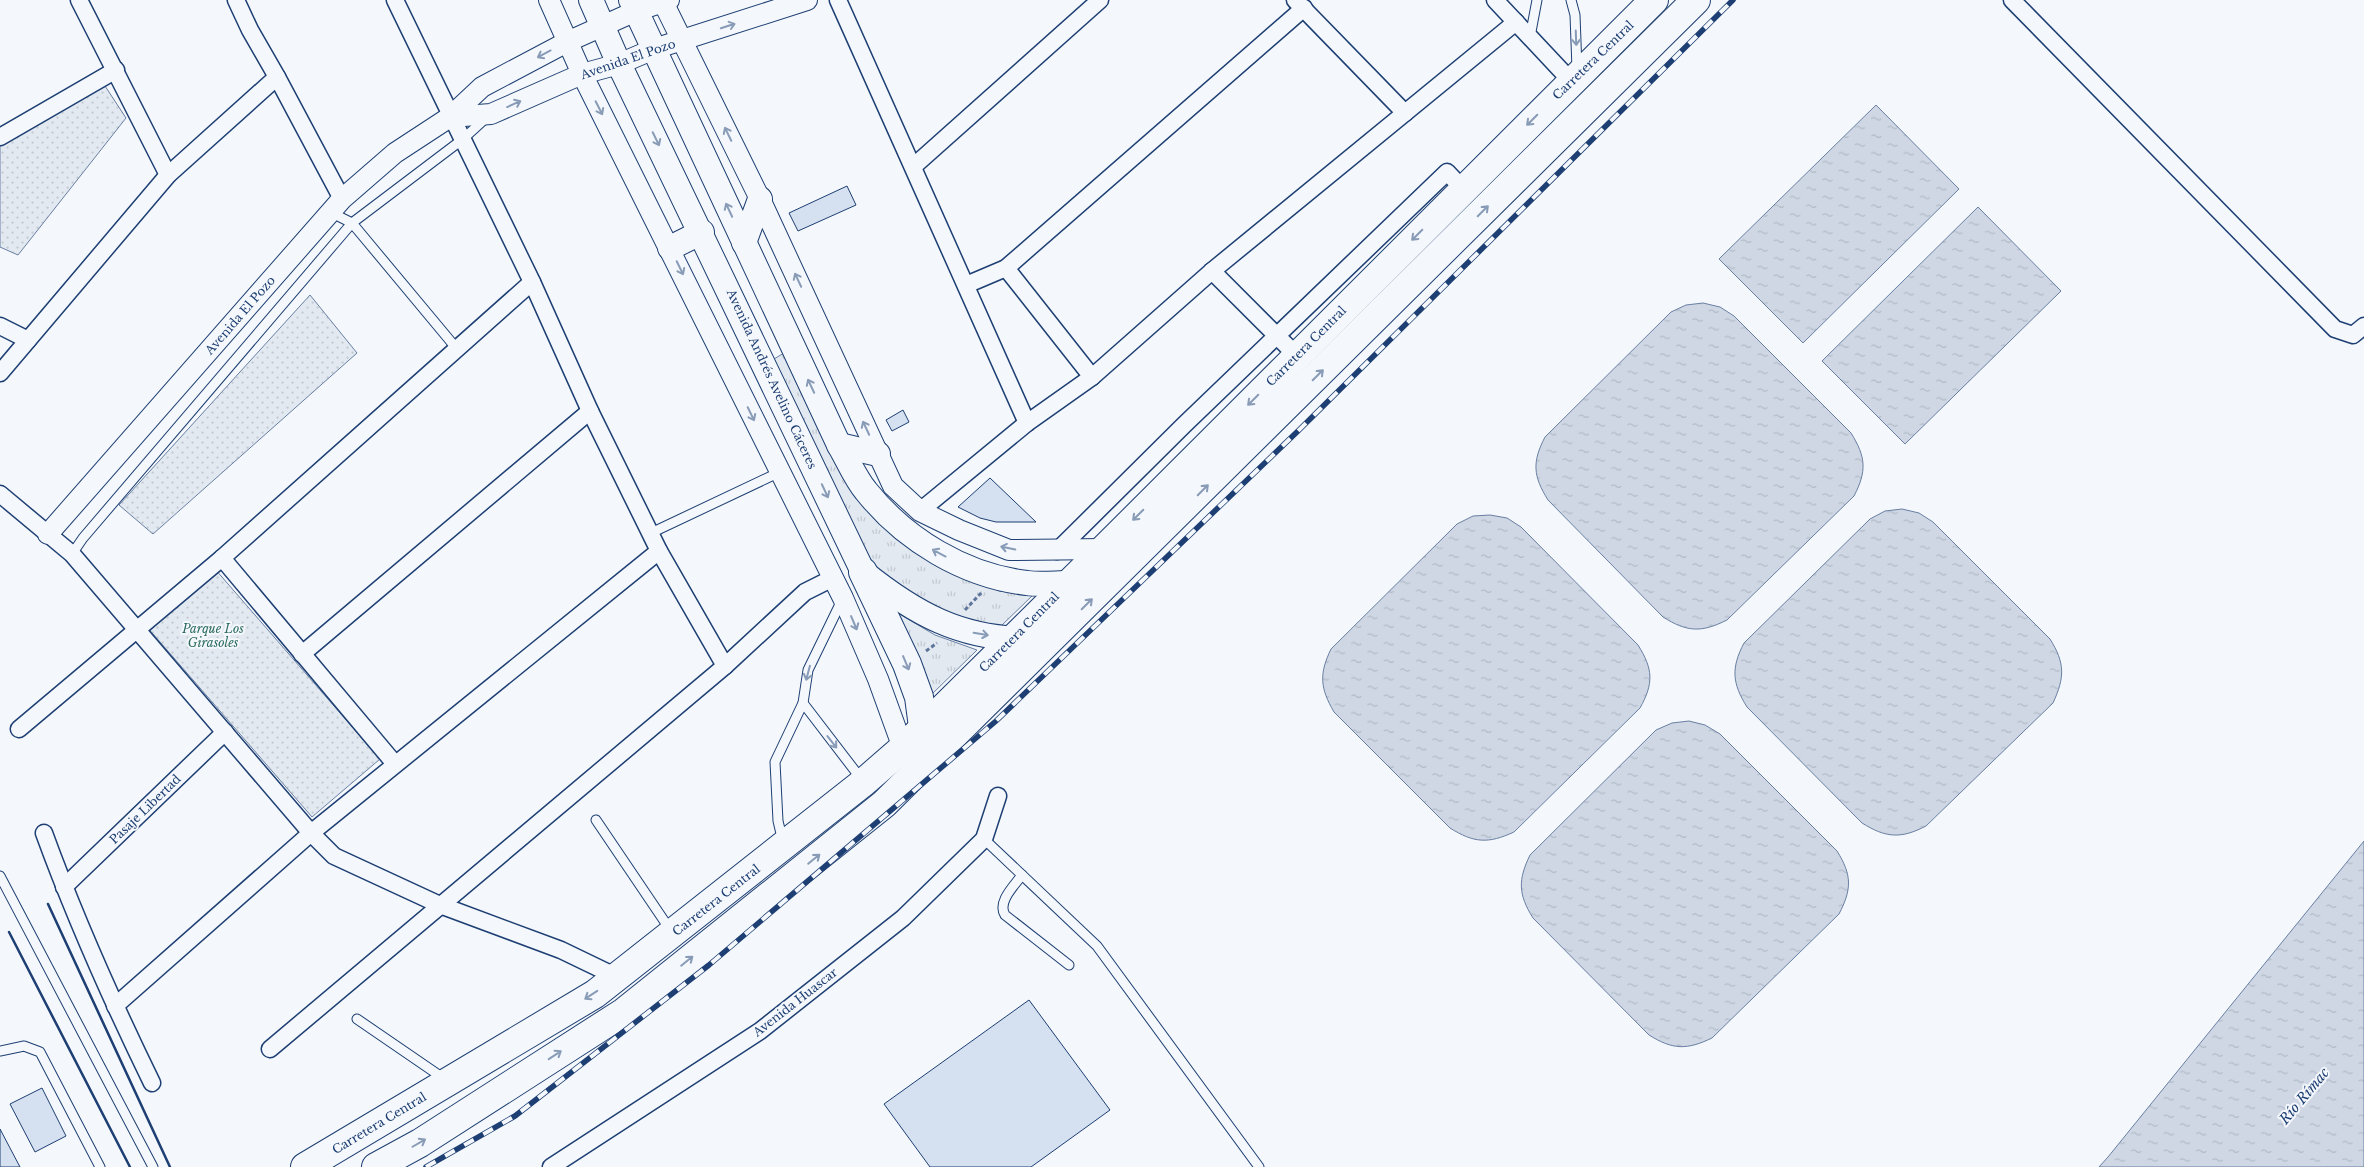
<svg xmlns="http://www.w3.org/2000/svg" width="2364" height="1167" font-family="'Libre Baskerville',serif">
  <defs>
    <pattern id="grass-tufts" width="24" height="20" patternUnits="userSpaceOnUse" patternTransform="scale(1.25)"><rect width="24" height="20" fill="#e3e9f0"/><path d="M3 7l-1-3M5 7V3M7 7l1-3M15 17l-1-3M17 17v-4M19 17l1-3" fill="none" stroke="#c2c9d1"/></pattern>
    <pattern id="park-dots" width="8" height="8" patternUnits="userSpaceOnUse" patternTransform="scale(1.25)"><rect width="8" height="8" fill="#e3e9f0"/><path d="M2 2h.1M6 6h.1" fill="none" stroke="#c2c9d1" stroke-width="1.8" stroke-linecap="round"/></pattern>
    <pattern id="water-ripples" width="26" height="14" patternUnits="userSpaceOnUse" patternTransform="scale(1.25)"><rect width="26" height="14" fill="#cfd7e4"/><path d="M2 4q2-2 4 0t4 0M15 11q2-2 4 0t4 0" fill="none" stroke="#b1bac7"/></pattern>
  </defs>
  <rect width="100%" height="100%" fill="#f4f7fb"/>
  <g fill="url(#grass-tufts)" stroke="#687fa3">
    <path d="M784,353L853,487L947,566L999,591L1033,595L999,628L927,611L865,558L771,365L774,359Z"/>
    <path d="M891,609L935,635L977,650L930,696Z"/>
  </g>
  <g fill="url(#park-dots)" stroke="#687fa3">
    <path d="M105,86L126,118L18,255L0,247V144Z"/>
    <path d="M310,295L357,353L153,534L119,505Z"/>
    <path d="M215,569L380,759L312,817L147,627Z"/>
  </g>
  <g fill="url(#water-ripples)" stroke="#687fa3">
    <path d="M1876,105L1959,189L1803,343L1719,259Z"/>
    <path d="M1978,207L2061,291L1905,444L1822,361Z"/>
    <path d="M1703,303L1720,307L1734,316L1851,433C1866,457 1867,471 1854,496L1727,620C1701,633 1687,632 1663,617L1548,500C1533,476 1532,462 1545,437L1671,312L1686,305Z"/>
    <path d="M1902,509L1919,513L1933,522L2050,639C2065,663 2065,677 2053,703L1926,826C1901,839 1886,838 1862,823L1747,707C1732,683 1731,668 1744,643L1870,519L1885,511Z"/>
    <path d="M1490,515L1507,518L1521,527L1638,645C1653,669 1654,683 1640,708L1514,832C1488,844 1474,843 1450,828L1334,712C1320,688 1319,674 1331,649L1457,524L1473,516Z"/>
    <path d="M1689,721L1705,725L1720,734L1837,851C1852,875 1852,889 1839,914L1712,1038C1687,1050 1673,1050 1649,1035L1533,918C1518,894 1518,880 1530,855L1656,730L1672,723Z"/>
    <path d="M2364,841V1167H2099L2108,1157Z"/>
  </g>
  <g fill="#d5e0f0" stroke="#1d3f73">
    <path d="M847,186L856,205L798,231L789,213Z"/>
    <path d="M903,410L909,422L892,431L886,420Z"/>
    <path d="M990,478L1036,522H996L980,518L958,507Z"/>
    <path d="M1029,1000L1110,1110L1031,1167H930L884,1104Z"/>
    <path d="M42,1088L66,1136L35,1152L10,1104Z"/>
    <path d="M0,1129L20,1167H0Z"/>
  </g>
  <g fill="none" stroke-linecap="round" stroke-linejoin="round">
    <g stroke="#1d3f73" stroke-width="11">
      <g id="service">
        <path d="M1571,0L1575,15L1577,69"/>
        <path d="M1530,37L1537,0"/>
        <path d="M330,212L352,223L457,349"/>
        <path d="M651,533L780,472"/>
        <path d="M72,554L83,538L352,223L463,139L486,118"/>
        <path d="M803,703L862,780"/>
        <path d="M596,820L671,931"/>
        <path d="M984,839L1097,946L1259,1167"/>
        <path d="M783,842L778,821L775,762L803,703L808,670L842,600"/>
        <path d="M1022,875C1014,886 997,902 1005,915L1069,965"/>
        <path d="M0,876L153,1167"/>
        <path d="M357,1019L446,1080"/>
        <path d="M0,1051L24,1046L40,1052L100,1167"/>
      </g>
    </g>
    <g stroke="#1d3f73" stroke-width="19">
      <g id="minor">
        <path d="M79,0L168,175"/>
        <path d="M236,0L250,30L277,77L342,199"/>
        <path d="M395,0L532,282L590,411L659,551L725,666"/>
        <path d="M838,0L1027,423"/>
        <path d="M1295,0L1405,113"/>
        <path d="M1495,0L1571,81"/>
        <path d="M2012,0L2335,329L2353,335L2364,326"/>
        <path d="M0,137L116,70"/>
        <path d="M914,166L1100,0"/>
        <path d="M1006,268L1092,377"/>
        <path d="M1212,271L1297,356"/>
        <path d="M966,285L1006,268L1304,8"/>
        <path d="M0,326L28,340"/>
        <path d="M0,373L168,175L277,77"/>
        <path d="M0,494L72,554L311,833L334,856L440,905L561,950L617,977"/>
        <path d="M920,511L1027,423L1092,377L1212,271L1516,22"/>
        <path d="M1057,551L1184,425L1447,172L1463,189"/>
        <path d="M222,558L395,764"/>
        <path d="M302,654L590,411"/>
        <path d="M19,729L222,558L532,282"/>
        <path d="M44,833C75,918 112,1001 152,1083"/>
        <path d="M64,887L225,732"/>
        <path d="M115,1006L311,833L659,551"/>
        <path d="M270,1049L725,666L805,592L833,578"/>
        <path d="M551,1167L760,1031L903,918L984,839L998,796"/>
      </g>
    </g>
    <g stroke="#1d3f73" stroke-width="22">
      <g id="tertiary">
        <path d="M549,0L582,74L843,598L878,679L903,748"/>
        <path d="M662,0L760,199L893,486L920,511L959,530L1009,550L1104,549"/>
        <path d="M450,117L491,114L582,74L619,64L654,49L807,0"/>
        <path d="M48,534L342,199L395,153L450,117L482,87L567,42L636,11L669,0"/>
      </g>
    </g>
    <g stroke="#1d3f73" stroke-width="26">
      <g id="secondary">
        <path d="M591,0L619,64L863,572C914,613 960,639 1028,639"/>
        <path d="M631,0L839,445C848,460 855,478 866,491C905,540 965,576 1027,583C1041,585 1056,583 1069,583"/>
        <path d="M744,243L760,199"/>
        <path d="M670,248L702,232"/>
        <path d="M839,445L878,454"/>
      </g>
    </g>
    <g stroke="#1d3f73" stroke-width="30">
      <g id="trunk">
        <path d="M863,572L907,664L919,697L923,727"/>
        <path d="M305,1167L595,994L864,782L903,748L1104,549L1654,0"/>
        <path d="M376,1167L420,1143L624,1012L884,804L1696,0"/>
      </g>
    </g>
    <g stroke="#5e769c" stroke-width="3" stroke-dasharray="4 2.5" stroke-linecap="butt">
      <path d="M965,610L982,592"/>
      <path d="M926,651L937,643"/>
    </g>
    <use href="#service" stroke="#f4f7fb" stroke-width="9"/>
    <use href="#minor" stroke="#f4f7fb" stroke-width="16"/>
    <use href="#tertiary" stroke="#f4f7fb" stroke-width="20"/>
    <use href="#secondary" stroke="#f4f7fb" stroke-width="24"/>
    <use href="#trunk" stroke="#f4f7fb" stroke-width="28"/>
    <g stroke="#1d3f73" stroke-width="5.5">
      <path id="rail" d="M426,1167L515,1116L709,965L996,721L1298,431L1733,0"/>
    </g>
    <use href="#rail" stroke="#f4f7fb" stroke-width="4" stroke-dasharray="11" stroke-linecap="butt"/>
    <g stroke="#1d3f73" stroke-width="2.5">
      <path d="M48,904L170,1167"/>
      <path d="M9,932L130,1167"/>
    </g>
  </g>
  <defs><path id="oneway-shaft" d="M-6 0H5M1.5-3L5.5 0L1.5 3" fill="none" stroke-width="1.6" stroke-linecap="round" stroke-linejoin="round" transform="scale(1.25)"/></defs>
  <g stroke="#889bb7">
    <use href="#oneway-shaft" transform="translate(728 26) rotate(-18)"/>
    <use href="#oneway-shaft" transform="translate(1576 38) rotate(88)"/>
    <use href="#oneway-shaft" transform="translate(544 54) rotate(152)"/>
    <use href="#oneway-shaft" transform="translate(514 104) rotate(-24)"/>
    <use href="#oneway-shaft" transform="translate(599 108) rotate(63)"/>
    <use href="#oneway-shaft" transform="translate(1532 120) rotate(135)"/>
    <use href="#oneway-shaft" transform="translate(728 134) rotate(-116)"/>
    <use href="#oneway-shaft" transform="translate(656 139) rotate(64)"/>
    <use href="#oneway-shaft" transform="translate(729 210) rotate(-115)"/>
    <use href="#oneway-shaft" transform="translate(1483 211) rotate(-45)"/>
    <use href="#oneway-shaft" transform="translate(1417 235) rotate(135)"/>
    <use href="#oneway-shaft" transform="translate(680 268) rotate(64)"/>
    <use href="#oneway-shaft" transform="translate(798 280) rotate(-115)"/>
    <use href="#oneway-shaft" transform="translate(1318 375) rotate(-45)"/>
    <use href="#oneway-shaft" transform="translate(811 386) rotate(-115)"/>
    <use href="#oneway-shaft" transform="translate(1253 400) rotate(135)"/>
    <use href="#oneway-shaft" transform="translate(751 414) rotate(64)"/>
    <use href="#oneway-shaft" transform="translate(866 428) rotate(-115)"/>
    <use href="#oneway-shaft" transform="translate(1203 490) rotate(-45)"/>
    <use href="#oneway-shaft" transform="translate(825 491) rotate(65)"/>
    <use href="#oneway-shaft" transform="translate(1138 515) rotate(135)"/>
    <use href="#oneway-shaft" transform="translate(1008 548) rotate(-168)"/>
    <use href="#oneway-shaft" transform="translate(939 553) rotate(-152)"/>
    <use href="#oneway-shaft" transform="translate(1087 604) rotate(-45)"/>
    <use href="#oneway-shaft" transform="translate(854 623) rotate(67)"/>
    <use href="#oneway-shaft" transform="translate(981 634) rotate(9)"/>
    <use href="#oneway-shaft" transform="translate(906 663) rotate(67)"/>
    <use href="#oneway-shaft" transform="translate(808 673) rotate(105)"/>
    <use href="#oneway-shaft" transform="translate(832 742) rotate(52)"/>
    <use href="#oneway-shaft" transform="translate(814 859) rotate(-39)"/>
    <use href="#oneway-shaft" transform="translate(687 961) rotate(-39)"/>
    <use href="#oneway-shaft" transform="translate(591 995) rotate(147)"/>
    <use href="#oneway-shaft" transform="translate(555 1055) rotate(-33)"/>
    <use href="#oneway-shaft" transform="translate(419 1143) rotate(-30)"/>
  </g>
  <g text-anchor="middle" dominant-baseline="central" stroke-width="4" stroke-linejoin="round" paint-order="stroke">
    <g font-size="12" fill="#1d3f73" stroke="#f4f7fb">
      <text transform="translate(628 59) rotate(-19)">Avenida El Pozo</text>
      <text transform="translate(1593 60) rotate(-44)">Carretera Central</text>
      <text transform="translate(240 315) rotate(-49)">Avenida El Pozo</text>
      <text transform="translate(1306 346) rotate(-45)">Carretera Central</text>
      <text transform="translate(772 379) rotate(65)">Avenida Andrés Avelino Cáceres</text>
      <text transform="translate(1019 632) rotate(-45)">Carretera Central</text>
      <text transform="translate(145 809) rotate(-44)">Pasaje Libertad</text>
      <text transform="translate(716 900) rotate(-38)">Carretera Central</text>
      <text transform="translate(795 1002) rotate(-38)">Avenida Huascar</text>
      <text transform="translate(379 1123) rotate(-31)">Carretera Central</text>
    </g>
    <g font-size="12" font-style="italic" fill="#2c6c60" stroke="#f4f7fb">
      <text x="213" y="628">Parque Los<tspan x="213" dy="14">Girasoles</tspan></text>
    </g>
    <g font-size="14" font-style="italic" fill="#1d3f73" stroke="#f4f7fb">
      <text transform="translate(2304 1096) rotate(-50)">Río Rímac</text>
    </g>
  </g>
</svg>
